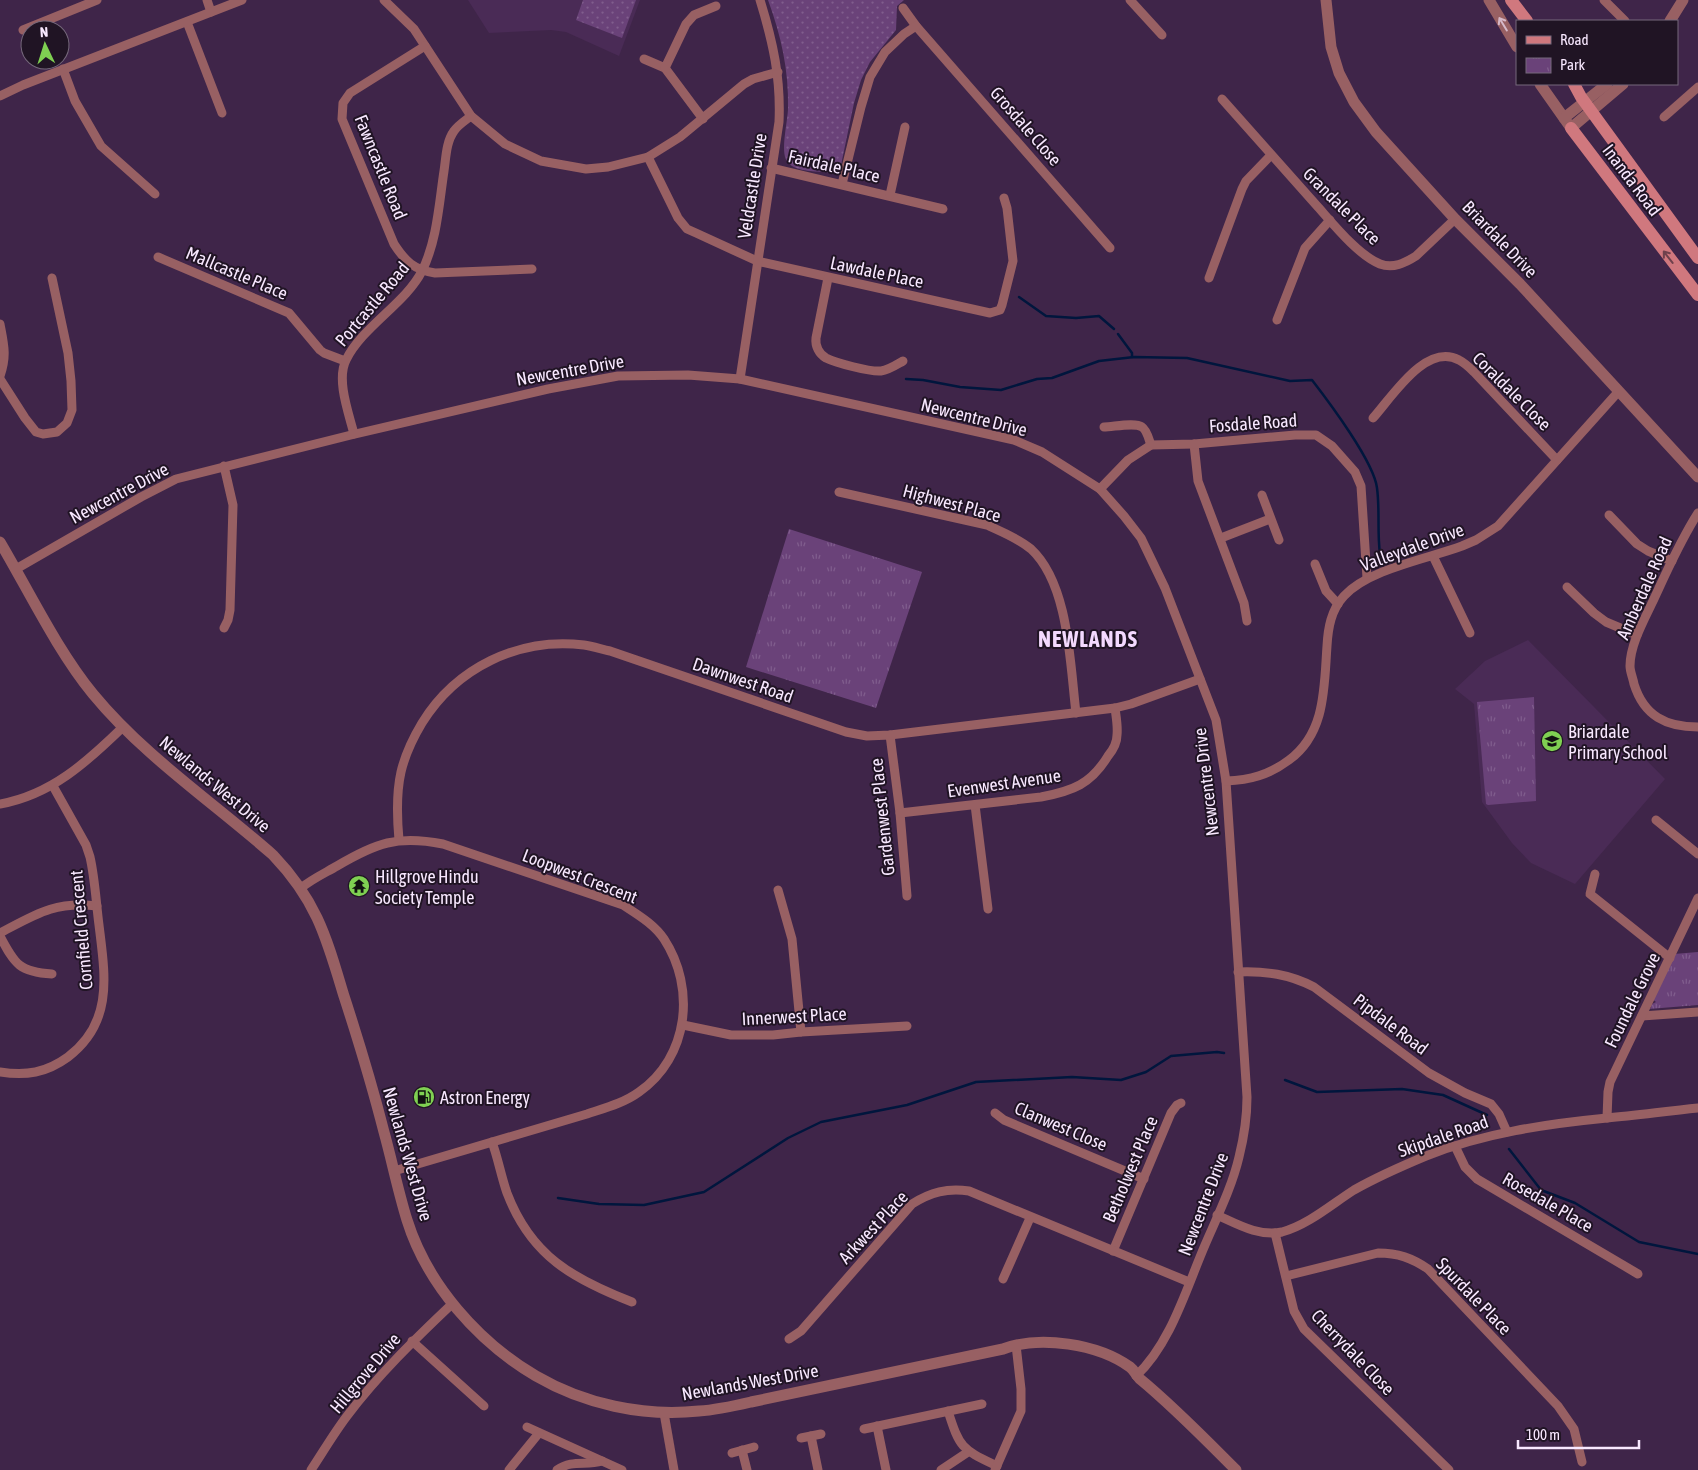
<svg xmlns="http://www.w3.org/2000/svg" width="1698" height="1470" font-family="'Asap Condensed',sans-serif">
  <defs>
    <pattern id="grass-dots" width="8" height="8" patternUnits="userSpaceOnUse" patternTransform="scale(1.25)"><rect width="8" height="8" fill="#6a4279"/><path d="M2 2h.1M6 6h.1" fill="none" stroke="#805d8d" stroke-width="1.8" stroke-linecap="round"/></pattern>
    <pattern id="park-tufts" width="24" height="20" patternUnits="userSpaceOnUse" patternTransform="scale(1.25)"><rect width="24" height="20" fill="#6a4279"/><path d="M3 7l-1-3M5 7V3M7 7l1-3M15 17l-1-3M17 17v-4M19 17l1-3" fill="none" stroke="#805d8d"/></pattern>
  </defs>
  <rect width="100%" height="100%" fill="#3f2549"/>
  <g fill="#4a2b56">
    <path d="M468,0H640L619,56L566,32L551,30L489,33Z"/>
    <path d="M1528,640L1665,779L1575,884L1531,863L1512,843L1482,802L1474,704L1455,689L1485,661Z"/>
  </g>
  <g fill="url(#grass-dots)">
    <path d="M583,0H636L622,38L576,20Z"/>
    <path d="M768,0H904L897,6L896,30L870,62L861,80L854,103L841,165C838,173 829,173 822,172C811,171 793,171 787,161C780,151 788,121 788,108C789,71 781,35 768,0Z"/>
  </g>
  <g fill="url(#park-tufts)">
    <path d="M789,529L922,572L876,708L746,667Z"/>
    <path d="M1534,697L1536,801L1488,805L1486,804L1477,702Z"/>
    <path d="M1698,952V1005L1649,1009L1651,1008L1650,1005L1656,1002L1651,998L1674,954Z"/>
  </g>
  <g fill="none" stroke-linecap="round" stroke-linejoin="round">
    <g stroke="#00163d" stroke-width="2.5">
      <path d="M1019,297L1046,316L1076,318L1099,316L1114,329"/>
      <path d="M1118,334L1132,353V357"/>
      <path d="M906,379L923,380L960,387L1001,390L1037,379L1052,378L1099,361L1134,357L1187,358L1290,381L1312,380C1329,402 1374,462 1377,488C1380,510 1377,532 1380,554"/>
      <path d="M1285,1080L1317,1092L1402,1089L1443,1095L1487,1115"/>
      <path d="M1509,1149L1541,1190L1575,1203L1639,1242L1698,1254"/>
      <path d="M558,1198L599,1204L644,1205L704,1192L788,1138L821,1122L907,1105L976,1082L1072,1077L1121,1080L1146,1072L1171,1056L1217,1052L1224,1053"/>
    </g>
    <g stroke="#986063" stroke-width="9">
      <path d="M207,0L211,12"/>
      <path d="M384,0L414,29L471,116L505,144L541,161L586,169L608,167L648,157L680,137L744,84L753,79L778,72"/>
      <path d="M1130,0L1162,35"/>
      <path d="M1604,0L1625,21"/>
      <path d="M903,8L916,26L1110,248"/>
      <path d="M187,22L222,113"/>
      <path d="M23,30L97,0"/>
      <path d="M425,46L350,93L343,103L342,119L394,244C405,261 414,270 435,273L532,269"/>
      <path d="M644,59L665,68L703,119"/>
      <path d="M665,68L686,24L694,15L716,6"/>
      <path d="M63,69L75,101L101,146L155,194"/>
      <path d="M0,96L23,85L242,0"/>
      <path d="M1222,99C1254,135 1286,171 1318,207C1334,225 1358,255 1380,264C1393,269 1405,263 1416,256L1455,219"/>
      <path d="M1664,117L1698,87"/>
      <path d="M648,157L678,218L687,229L696,233L757,261L990,313L1000,310L1002,305L1013,261L1007,208L1004,198"/>
      <path d="M771,168L943,209"/>
      <path d="M842,184L861,107L870,77L885,52L904,34L916,26"/>
      <path d="M890,195L905,127"/>
      <path d="M158,257L289,313L320,350L324,353L345,361"/>
      <path d="M828,278L816,338C815,346 819,354 826,358C836,363 870,372 881,371C889,370 896,365 903,361"/>
      <path d="M1209,278L1242,189L1246,181L1271,155"/>
      <path d="M1277,320L1305,248L1330,220"/>
      <path d="M0,324C4,345 7,356 0,376"/>
      <path d="M0,379L25,418L36,432L43,434L57,432L67,423L72,410L71,381L68,353L52,278"/>
      <path d="M740,379L779,122C781,78 773,42 760,0"/>
      <path d="M1373,418C1392,397 1426,342 1459,360C1465,363 1470,368 1474,372L1557,460"/>
      <path d="M1104,427C1113,427 1135,422 1142,427C1147,430 1149,440 1151,445"/>
      <path d="M354,434C349,414 336,380 346,360C362,327 406,303 422,271C437,241 439,204 444,171C446,158 446,142 454,131C458,125 466,120 471,116"/>
      <path d="M1194,444L1198,481L1244,603L1247,621"/>
      <path d="M1100,489L1128,460L1151,445L1194,444L1295,435H1316L1332,446L1355,472L1361,486L1367,578"/>
      <path d="M839,492L987,525C1002,532 1018,538 1031,549C1069,584 1070,664 1076,713"/>
      <path d="M1262,495L1279,540"/>
      <path d="M1698,513C1680,541 1667,571 1653,601C1644,620 1630,645 1630,666C1630,672 1633,678 1634,684C1644,716 1666,727 1698,727"/>
      <path d="M1609,515L1637,544L1648,551L1672,561"/>
      <path d="M1221,538L1270,519"/>
      <path d="M1433,556L1470,633"/>
      <path d="M1315,564L1326,591L1338,604"/>
      <path d="M16,569L141,497L176,479L351,435L548,389L618,376L688,375L740,379L1014,440L1042,452L1100,489L1124,516L1141,538L1165,588L1216,720L1226,781L1247,1097C1247,1117 1244,1137 1239,1157C1232,1187 1217,1217 1205,1245C1186,1289 1171,1343 1136,1376"/>
      <path d="M1567,587L1594,613L1606,622L1637,635"/>
      <path d="M224,628L228,620L230,610L233,505L224,466"/>
      <path d="M890,735L900,813L907,896"/>
      <path d="M1226,781C1250,780 1269,775 1289,760C1326,733 1324,687 1327,646C1328,628 1331,610 1344,596C1369,569 1427,559 1462,546L1476,540L1498,526L1619,391"/>
      <path d="M0,804C51,795 87,762 123,727"/>
      <path d="M975,805L988,909"/>
      <path d="M900,813L1041,797C1073,791 1091,784 1108,756C1113,750 1117,743 1117,735C1118,726 1116,716 1115,708"/>
      <path d="M1656,820L1698,854"/>
      <path d="M399,840C397,818 396,794 401,772C405,755 413,738 422,723C456,668 518,637 584,645C592,646 601,649 610,651L846,732L867,736L890,735L1115,708L1131,704L1200,679"/>
      <path d="M1595,874L1590,894L1670,958"/>
      <path d="M301,888C312,879 325,873 337,866C376,843 397,835 443,844L623,905C638,915 654,924 664,939C696,988 689,1057 639,1092C624,1103 605,1108 587,1114L394,1171"/>
      <path d="M778,890L792,939L801,1032"/>
      <path d="M0,933C36,914 55,901 97,906"/>
      <path d="M0,936C15,965 20,972 52,974"/>
      <path d="M1238,972C1266,971 1289,974 1314,987L1429,1073L1465,1093L1491,1104L1499,1114L1507,1132"/>
      <path d="M1642,1016L1698,1012"/>
      <path d="M683,1025L731,1035H773L801,1032L907,1026"/>
      <path d="M0,1072C26,1076 46,1073 68,1057C114,1022 105,975 99,925C96,902 95,879 90,857L86,845L53,786"/>
      <path d="M995,1113L1004,1120L1144,1179"/>
      <path d="M1607,1118L1608,1092L1610,1082L1698,898"/>
      <path d="M492,1142C498,1158 501,1176 507,1193C531,1256 573,1279 632,1302"/>
      <path d="M1455,1146L1465,1167L1477,1179L1638,1274"/>
      <path d="M1217,1215C1237,1224 1259,1237 1282,1232C1308,1225 1332,1204 1354,1190C1377,1177 1402,1166 1426,1156C1484,1133 1546,1124 1607,1118C1638,1115 1668,1111 1698,1108"/>
      <path d="M1275,1233L1294,1311L1304,1329L1449,1470"/>
      <path d="M1113,1251L1171,1113L1177,1105L1181,1103"/>
      <path d="M1286,1276L1378,1253C1398,1253 1412,1258 1428,1269L1558,1406L1574,1429L1582,1462"/>
      <path d="M1003,1279L1030,1218"/>
      <path d="M789,1339L801,1331L912,1204C931,1192 947,1188 969,1191L1189,1282"/>
      <path d="M412,1341L484,1406"/>
      <path d="M948,1411C960,1449 962,1449 997,1466"/>
      <path d="M664,1413L674,1470"/>
      <path d="M877,1426L886,1470"/>
      <path d="M527,1427L622,1470"/>
      <path d="M864,1429L982,1404"/>
      <path d="M811,1436L818,1470"/>
      <path d="M801,1438L821,1434"/>
      <path d="M742,1450L747,1470"/>
      <path d="M732,1453L754,1447"/>
      <path d="M311,1470C323,1452 334,1433 347,1416C378,1375 415,1339 452,1304"/>
      <path d="M509,1470L539,1433"/>
      <path d="M557,1470C573,1459 585,1466 602,1461"/>
      <path d="M941,1470L968,1452"/>
      <path d="M995,1470L1021,1411V1389L1016,1345"/>
    </g>
    <g stroke="#986063" stroke-width="11">
      <path d="M1326,0L1331,47L1339,73L1354,102L1376,132L1455,219L1520,284L1698,477"/>
      <path d="M1489,0L1517,47"/>
      <path d="M1670,21L1683,0"/>
      <path d="M1540,84L1571,128L1623,84"/>
      <path d="M1564,118L1607,84"/>
      <path d="M0,542C29,591 57,650 93,694C144,756 213,802 273,855C316,900 326,936 343,993C358,1039 372,1085 384,1132C392,1161 398,1191 407,1220C427,1284 478,1342 536,1376C584,1404 643,1417 699,1411C716,1410 734,1406 751,1402L1003,1349C1040,1335 1098,1344 1130,1367C1134,1370 1136,1375 1140,1379C1174,1407 1205,1439 1236,1470"/>
    </g>
    <g stroke="#d0787e" stroke-width="12">
      <path d="M1511,0L1527,21"/>
      <path d="M1574,84L1581,97L1698,258"/>
      <path d="M1571,128L1698,295"/>
    </g>
  </g>
  <defs><path id="oneway-shaft" d="M-6 0H5M1.5-3L5.5 0L1.5 3" fill="none" stroke-width="1.6" stroke-linecap="round" stroke-linejoin="round" transform="scale(1.25)"/></defs>
  <use stroke="#d6b8c8" href="#oneway-shaft" transform="translate(1503 24) rotate(-121)"/>
  <use stroke="#6f414c" href="#oneway-shaft" transform="translate(1668 257) rotate(-128)"/>
  <defs>
    <g id="school-disc" transform="scale(1.125)"><circle r="9.5" fill="#7fd052" stroke="#201424"/><path d="M0-5L7-2L0 1L-7-2ZM-4 1L0 2.5L4 1V4Q0 6-4 4Z" fill="#111"/></g>
    <g id="temple-disc" transform="scale(1.125)"><circle r="9.5" fill="#7fd052" stroke="#201424"/><path d="M0-6L5-2H3V0L6.5 2.5H4V6H1.5V3h-3V6H-4V2.5H-6.5L-3 0V-2H-5Z" fill="#111"/></g>
    <g id="fuel-disc" transform="scale(1.125)"><circle r="9.5" fill="#7fd052" stroke="#201424"/><path d="M-5.5-6h7V0h2V4h1.3V-2.5L3-4.5l.8-.8L6-3V5H2.5V1h-1V6h-7ZM-4.2-4.7v3.2H.2V-4.7Z" fill="#111"/></g>
  </defs>
  <g fill-rule="evenodd">
    <use href="#school-disc" x="1552" y="741"/>
    <use href="#temple-disc" x="359" y="886"/>
    <use href="#fuel-disc" x="424" y="1097"/>
  </g>
  <g text-anchor="middle" dominant-baseline="central" stroke-width="4" stroke-linejoin="round" paint-order="stroke">
    <g font-size="18" fill="#f8e8ff" stroke="#201424">
      <text transform="translate(1026 126) rotate(49)">Grosdale Close</text>
      <text transform="translate(834 166) rotate(13)">Fairdale Place</text>
      <text transform="translate(381 167) rotate(68)">Fawncastle Road</text>
      <text transform="translate(1632 180) rotate(53)">Inanda Road</text>
      <text transform="translate(752 186) rotate(-81)">Veldcastle Drive</text>
      <text transform="translate(1342 206) rotate(45)">Grandale Place</text>
      <text transform="translate(1500 239) rotate(46)">Briardale Drive</text>
      <text transform="translate(877 272) rotate(12)">Lawdale Place</text>
      <text transform="translate(237 273) rotate(23)">Mallcastle Place</text>
      <text transform="translate(372 304) rotate(-50)">Portcastle Road</text>
      <text transform="translate(570 370) rotate(-10)">Newcentre Drive</text>
      <text transform="translate(1512 391) rotate(45)">Coraldale Close</text>
      <text transform="translate(974 417) rotate(14)">Newcentre Drive</text>
      <text transform="translate(1253 423) rotate(-4)">Fosdale Road</text>
      <text transform="translate(119 493) rotate(-28)">Newcentre Drive</text>
      <text transform="translate(952 503) rotate(15)">Highwest Place</text>
      <text transform="translate(1412 547) rotate(-20)">Valleydale Drive</text>
      <text transform="translate(1644 588) rotate(-66)">Amberdale Road</text>
      <text transform="translate(743 680) rotate(19)">Dawnwest Road</text>
      <text transform="translate(1206 782) rotate(-97)">Newcentre Drive</text>
      <text transform="translate(1004 783) rotate(-8)">Evenwest Avenue</text>
      <text transform="translate(215 784) rotate(40)">Newlands West Drive</text>
      <text transform="translate(882 817) rotate(-96)">Gardenwest Place</text>
      <text transform="translate(580 876) rotate(21)">Loopwest Crescent</text>
      <text transform="translate(81 930) rotate(-95)">Cornfield Crescent</text>
      <text transform="translate(1632 1000) rotate(-64)">Foundale Grove</text>
      <text transform="translate(794 1016) rotate(-3)">Innerwest Place</text>
      <text transform="translate(1391 1024) rotate(37)">Pipdale Road</text>
      <text transform="translate(1061 1126) rotate(23)">Clanwest Close</text>
      <text transform="translate(1443 1136) rotate(-19)">Skipdale Road</text>
      <text transform="translate(408 1154) rotate(74)">Newlands West Drive</text>
      <text transform="translate(1130 1169) rotate(-67)">Betholwest Place</text>
      <text transform="translate(1548 1202) rotate(30)">Rosedale Place</text>
      <text transform="translate(1203 1204) rotate(-69)">Newcentre Drive</text>
      <text transform="translate(873 1227) rotate(-47)">Arkwest Place</text>
      <text transform="translate(1474 1296) rotate(46)">Spurdale Place</text>
      <text transform="translate(1353 1352) rotate(46)">Cherrydale Close</text>
      <text transform="translate(365 1373) rotate(-50)">Hillgrove Drive</text>
      <text transform="translate(750 1382) rotate(-10)">Newlands West Drive</text>
    </g>
    <g font-size="18" fill="#f8e8ff" stroke="#201424" text-anchor="start">
      <text x="1568" y="731">Briardale<tspan x="1568" dy="21">Primary School</tspan></text>
      <text x="375" y="876">Hillgrove Hindu<tspan x="375" dy="21">Society Temple</tspan></text>
      <text x="440" y="1097">Astron Energy</text>
    </g>
    <g font-size="22" font-weight="bold" letter-spacing="1" fill="#f3d9fe" stroke="#201424">
      <text x="1088" y="639">NEWLANDS</text>
    </g>
  </g>
  <rect x="1516" y="20" width="162" height="65" fill="#201424" stroke="#76697c"/>
  <rect x="1526" y="36" width="25" height="8" fill="#d0787e" stroke="#76697c"/>
  <text x="1560" y="45" font-size="15" fill="#f8e8ff">Road</text>
  <rect x="1526" y="58" width="25" height="15" fill="url(#park-tufts)" stroke="#76697c"/>
  <text x="1560" y="70" font-size="15" fill="#f8e8ff">Park</text>
  <g transform="translate(45 45) rotate(356)"><circle r="24" fill="#201424" stroke="#76697c"/>
  <path d="M0-4L9 19L0 12L-9 19Z" fill="#7fd052"/>
  <text y="-8" font-size="14" font-weight="bold" text-anchor="middle" fill="#f8e8ff">N</text>
  </g>
  <path d="M1518 1440v8h121v-8" fill="none" stroke="#f8e8ff" stroke-width="2.5"/>
  <text x="1526" y="1440" font-size="15" fill="#f8e8ff" stroke="#201424" stroke-width="4" paint-order="stroke">100 m</text>
</svg>
